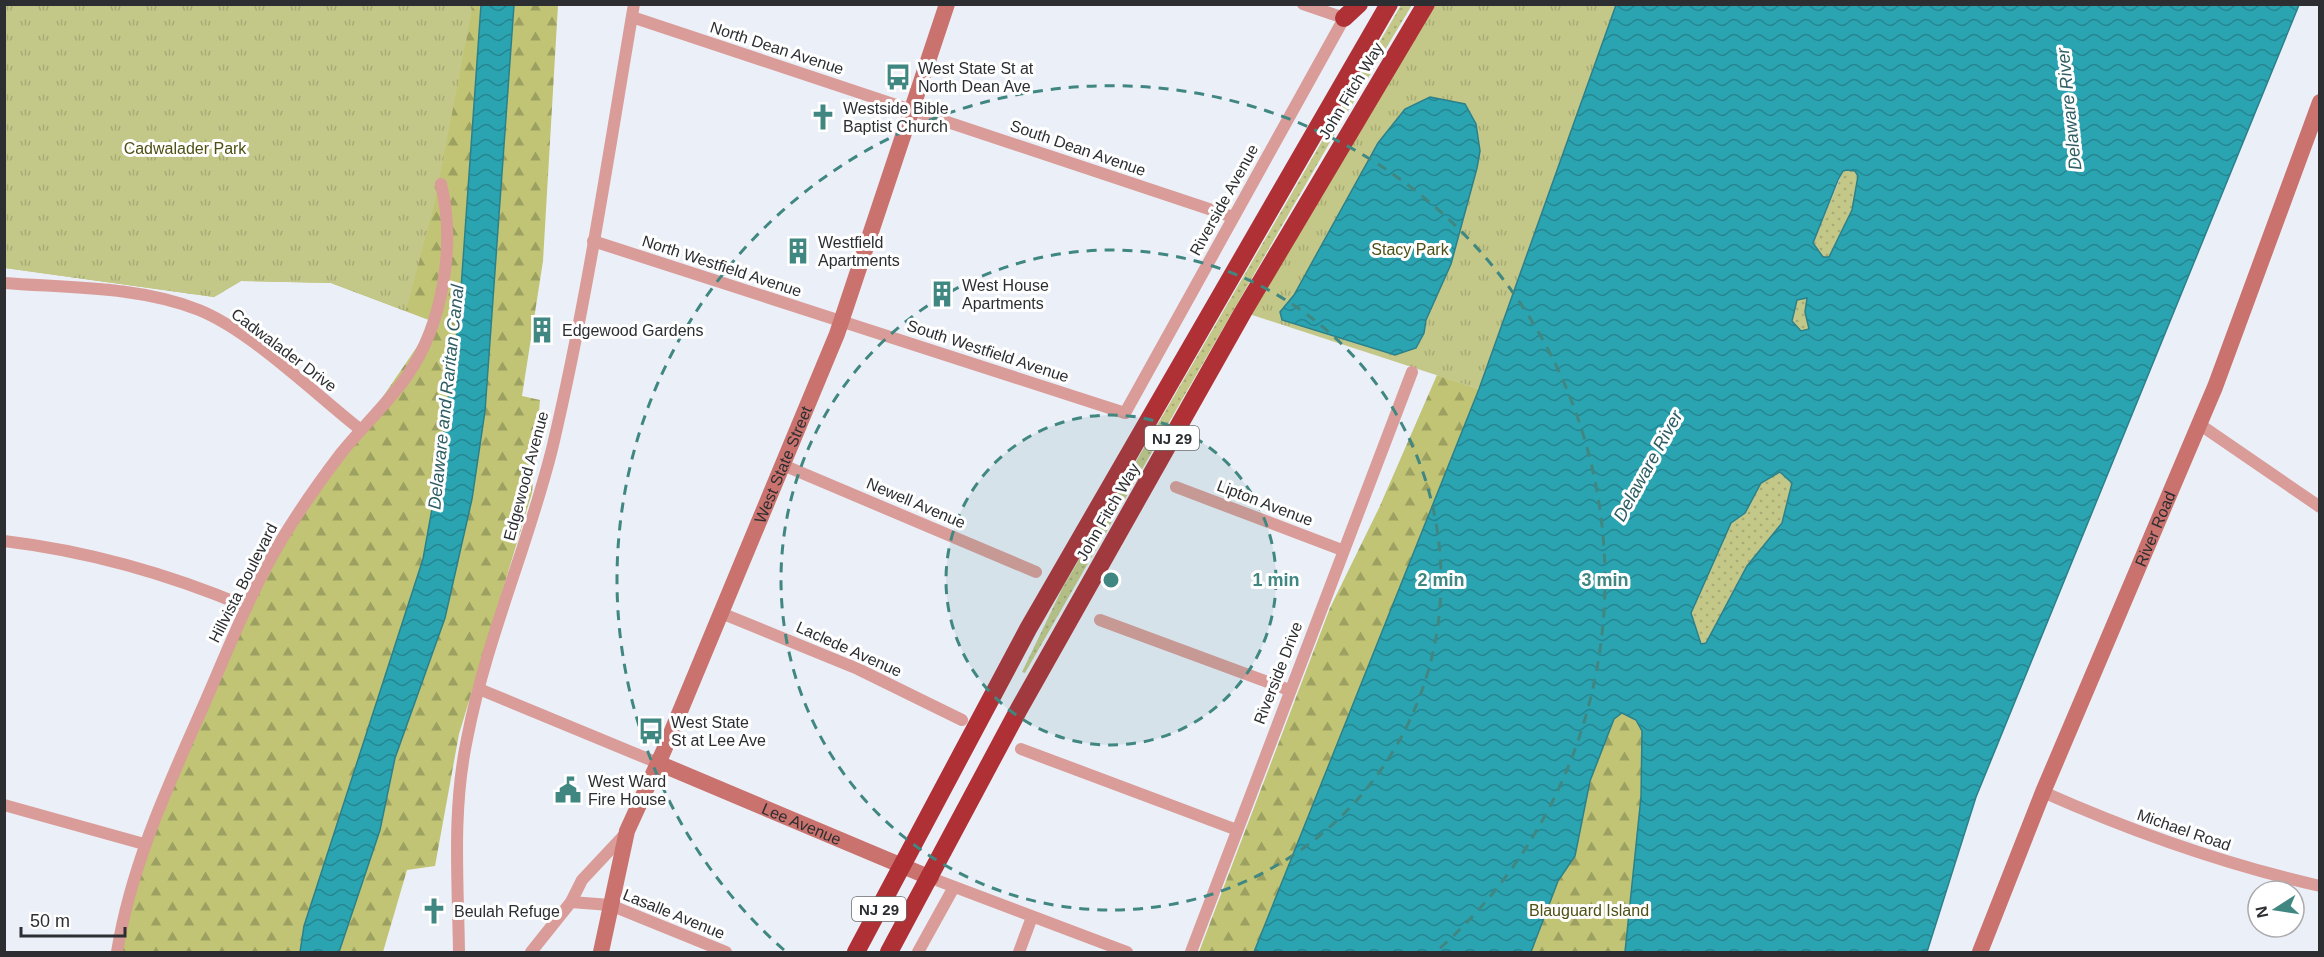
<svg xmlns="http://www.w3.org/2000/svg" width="2324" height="957" font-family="Helvetica,sans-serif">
  <defs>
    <pattern id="grass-dots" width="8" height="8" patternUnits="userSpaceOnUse" patternTransform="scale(1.5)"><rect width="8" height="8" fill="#c3c787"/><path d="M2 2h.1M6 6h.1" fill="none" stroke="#a8ab75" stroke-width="1.8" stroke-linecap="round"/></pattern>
    <pattern id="forest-firs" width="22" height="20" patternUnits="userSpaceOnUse" patternTransform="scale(1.5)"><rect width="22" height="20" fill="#c0c474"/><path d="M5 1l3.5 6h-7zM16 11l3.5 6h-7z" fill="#9ca060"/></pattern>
    <pattern id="park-tufts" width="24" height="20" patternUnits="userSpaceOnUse" patternTransform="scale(1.5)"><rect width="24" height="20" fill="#c3c787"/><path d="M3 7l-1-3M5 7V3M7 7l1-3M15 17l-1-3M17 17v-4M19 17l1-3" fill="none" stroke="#a8ab75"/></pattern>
    <pattern id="water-waves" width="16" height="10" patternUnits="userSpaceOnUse" patternTransform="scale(1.5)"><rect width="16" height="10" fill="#2ba4b1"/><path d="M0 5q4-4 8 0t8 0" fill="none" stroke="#258691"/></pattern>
  </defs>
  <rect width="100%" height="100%" fill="#ebeff8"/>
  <g fill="url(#grass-dots)">
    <path d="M1401,5H1412L1341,123L1025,673L1022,672L1062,589Z"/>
    <path d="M1843,171H1855L1858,176L1852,210L1829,257H1823L1813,243Z"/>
    <path d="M1807,297L1805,312L1809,329L1801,331L1792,321L1797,300Z"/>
    <path d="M1780,472L1792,482L1782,523L1747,566L1706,643L1701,645L1691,613L1731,523L1745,513L1761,483Z"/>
  </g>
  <g fill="url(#forest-firs)">
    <path d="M427,5H481L459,317L437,481L423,559L304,926L300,952H118L136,855L258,579L434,322L331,283L241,281L214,297L5,268L4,250Z"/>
    <path d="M514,5H558L543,261L522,396L540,400L532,493L459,734L435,866L407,870L383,952H339L380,830L395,758L445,618L485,411Z"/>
    <path d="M1437,375L1479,389L1254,952H1199L1330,608L1379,508Z"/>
    <path d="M1622,713L1636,720L1642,731L1641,797L1625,952H1531L1558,881L1575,856L1590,781L1614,719Z"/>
  </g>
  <g fill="url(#park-tufts)">
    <path d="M5,5H473L435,202L406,311L331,283L241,281L214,297L5,268Z"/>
    <path d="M1426,5H1616L1479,389L1243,312Z"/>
  </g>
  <g fill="url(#water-waves)" stroke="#2b818b" stroke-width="1.5" fill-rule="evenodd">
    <path d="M481,5H514L485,411L472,499L445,618L395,758L380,830L339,952H300L304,926L423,559L437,481L459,317Z"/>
    <path d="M1616,5H2299L1976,797L1927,952H1625L1641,797L1642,731L1636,720L1622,713L1614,719L1590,781L1575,856L1558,881L1531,952H1254L1479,389ZM1847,170L1855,171L1858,176L1852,210L1829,257H1823L1813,243L1838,180L1843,171ZM1807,298L1805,312L1809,329L1801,331L1792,321L1797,300ZM1780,472L1792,483L1782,523L1747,566L1706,643L1701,644L1691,613L1731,523L1745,513L1761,483Z"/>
    <path d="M1430,97L1465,104L1476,124L1480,151L1477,168L1451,264L1426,320L1424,333L1416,348L1395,355L1282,320L1280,312L1294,295L1378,143L1405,109Z"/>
  </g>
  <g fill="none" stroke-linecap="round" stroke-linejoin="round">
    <g stroke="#d99c98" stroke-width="12">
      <path d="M1303,4L1344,18"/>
      <path d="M632,17L1233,217"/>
      <path d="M593,241L1125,413L1347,13"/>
      <path d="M4,283C68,288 139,286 199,310C251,331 315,394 361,430"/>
      <path d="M2199,424L2320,507"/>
      <path d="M783,465L1036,572"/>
      <path d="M1176,487L1342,550"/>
      <path d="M4,541C88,551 169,574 247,607"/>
      <path d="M721,613L858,669L962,720"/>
      <path d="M1100,620L1289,690"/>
      <path d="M479,689L658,763"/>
      <path d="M1021,749L1237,830"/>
      <path d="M2043,792C2133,832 2223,864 2320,886"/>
      <path d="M4,805L144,844"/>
      <path d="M931,878L1127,952"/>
      <path d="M571,902L610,905L726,952"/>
      <path d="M117,952C131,866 167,788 202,709C222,664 240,617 263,573C285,530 313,490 342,452C363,426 388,403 407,376C443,324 456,245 441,184"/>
      <path d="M459,952C458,881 452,810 467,739C486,639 529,544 553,445C587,300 609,151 634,4"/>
      <path d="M531,952L571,902L582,880L627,832"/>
      <path d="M918,952L954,887"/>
      <path d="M1019,952L1032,917"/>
      <path d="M1191,952L1412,372"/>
    </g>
    <g stroke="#c9726e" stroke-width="16">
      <path id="s1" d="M658,763L931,878"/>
      <path id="s2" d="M601,952L627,831L664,750L837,334L947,4"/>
      <path id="s3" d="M1980,952L2043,792L2215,387L2320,102"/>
    </g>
    <g stroke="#af3035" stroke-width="18">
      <path d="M1344,18L1359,4"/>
      <path d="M856,952L1028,629L1389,4"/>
      <path d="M889,952L1019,709L1243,312L1426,4"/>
    </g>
  </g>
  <circle cx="1111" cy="580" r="165" fill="#408782" fill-opacity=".12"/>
  <g fill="none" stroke="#408782" stroke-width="3" stroke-dasharray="10 8">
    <circle cx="1111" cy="580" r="165"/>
    <circle cx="1111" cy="580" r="330"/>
    <path d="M784 950A494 494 0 1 1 1438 950"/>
  </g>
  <defs>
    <g id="bus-bare" transform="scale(2.07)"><path d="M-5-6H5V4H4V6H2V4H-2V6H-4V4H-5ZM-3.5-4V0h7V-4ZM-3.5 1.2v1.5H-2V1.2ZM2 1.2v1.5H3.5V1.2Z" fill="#408782" stroke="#fff" stroke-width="2.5" paint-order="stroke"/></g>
    <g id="church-bare" transform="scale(2.07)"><path d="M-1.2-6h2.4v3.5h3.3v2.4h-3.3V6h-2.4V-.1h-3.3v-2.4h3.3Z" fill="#408782" stroke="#fff" stroke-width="2.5" paint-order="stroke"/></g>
    <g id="building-bare" transform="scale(2.07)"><path d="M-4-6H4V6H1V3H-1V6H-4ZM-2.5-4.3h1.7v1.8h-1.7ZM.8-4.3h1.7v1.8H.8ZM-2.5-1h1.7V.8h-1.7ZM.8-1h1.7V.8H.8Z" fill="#408782" stroke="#fff" stroke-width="2.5" paint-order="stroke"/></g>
    <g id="civic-bare" transform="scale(2.07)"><path d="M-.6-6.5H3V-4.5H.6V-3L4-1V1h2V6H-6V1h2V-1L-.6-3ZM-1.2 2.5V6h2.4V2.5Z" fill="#408782" stroke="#fff" stroke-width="2.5" paint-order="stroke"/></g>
  </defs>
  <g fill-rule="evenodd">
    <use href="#bus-bare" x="898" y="77"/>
    <use href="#church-bare" x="823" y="117"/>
    <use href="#building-bare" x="798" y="251"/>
    <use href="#building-bare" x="942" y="294"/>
    <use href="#building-bare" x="542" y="330"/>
    <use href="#bus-bare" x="651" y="731"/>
    <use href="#civic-bare" x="568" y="790"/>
    <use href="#church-bare" x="434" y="911"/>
  </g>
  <g text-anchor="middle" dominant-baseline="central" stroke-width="6" stroke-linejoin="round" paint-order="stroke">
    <g fill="#fff" stroke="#6b6d6f" stroke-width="1.5">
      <rect x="1145" y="426" width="54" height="24" rx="4.5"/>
      <rect x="852" y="897" width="54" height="24" rx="4.5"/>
    </g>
    <g font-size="15" font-weight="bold" fill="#2c2e31">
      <text x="1172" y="438">NJ 29</text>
      <text x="879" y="909">NJ 29</text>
    </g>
    <g font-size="16" fill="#2c2e31" stroke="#fff">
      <text transform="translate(777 48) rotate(18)">North Dean Avenue</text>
      <text transform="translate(1351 91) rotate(-59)">John Fitch Way</text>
      <text transform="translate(1078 148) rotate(19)">South Dean Avenue</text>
      <text transform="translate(1224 200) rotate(-61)">Riverside Avenue</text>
      <text transform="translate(722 266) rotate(18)">North Westfield Avenue</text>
      <text transform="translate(284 350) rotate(37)">Cadwalader Drive</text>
      <text transform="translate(988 351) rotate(18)">South Westfield Avenue</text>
      <text stroke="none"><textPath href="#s2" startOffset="522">West State Street</textPath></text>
      <text transform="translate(526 476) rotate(-75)">Edgewood Avenue</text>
      <text transform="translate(916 503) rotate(23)">Newell Avenue</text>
      <text transform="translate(1265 503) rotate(21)">Lipton Avenue</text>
      <text transform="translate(1108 512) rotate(-60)">John Fitch Way</text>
      <text stroke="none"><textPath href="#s3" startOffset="458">River Road</textPath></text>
      <text transform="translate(243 583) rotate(-63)">Hillvista Boulevard</text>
      <text transform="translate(849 649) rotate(24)">Laclede Avenue</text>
      <text transform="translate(1278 673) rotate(-69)">Riverside Drive</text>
      <text stroke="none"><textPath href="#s1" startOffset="156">Lee Avenue</textPath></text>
      <text transform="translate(2184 830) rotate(19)">Michael Road</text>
      <text transform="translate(674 914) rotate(22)">Lasalle Avenue</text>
    </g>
    <g font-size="16" fill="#2c2e31" stroke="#fff" text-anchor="start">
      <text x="918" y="68">West State St at<tspan x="918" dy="18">North Dean Ave</tspan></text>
      <text x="843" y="108">Westside Bible<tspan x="843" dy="18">Baptist Church</tspan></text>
      <text x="818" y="242">Westfield<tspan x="818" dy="18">Apartments</tspan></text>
      <text x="962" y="285">West House<tspan x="962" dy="18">Apartments</tspan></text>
      <text x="562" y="330">Edgewood Gardens</text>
      <text x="671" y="722">West State<tspan x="671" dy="18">St at Lee Ave</tspan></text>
      <text x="588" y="781">West Ward<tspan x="588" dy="18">Fire House</tspan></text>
      <text x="454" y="911">Beulah Refuge</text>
    </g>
    <g font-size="16" fill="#4f5014" stroke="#fff">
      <text x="185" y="148">Cadwalader Park</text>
      <text x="1410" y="249">Stacy Park</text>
      <text x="1589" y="910">Blauguard Island</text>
    </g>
    <g font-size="18" font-style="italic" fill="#2e5e64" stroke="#fff">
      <text transform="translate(2069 109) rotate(-96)">Delaware River</text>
      <text transform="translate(446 397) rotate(-84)">Delaware and Raritan Canal</text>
      <text transform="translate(1648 466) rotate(-61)">Delaware River</text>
    </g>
  </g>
  <circle cx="1111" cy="580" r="9" fill="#408782" stroke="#fff" stroke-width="3"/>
  <g font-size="18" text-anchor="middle" font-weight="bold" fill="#408782" stroke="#fff" stroke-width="6" stroke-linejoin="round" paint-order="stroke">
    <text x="1276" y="586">1 min</text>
    <text x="1441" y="586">2 min</text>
    <text x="1605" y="586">3 min</text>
  </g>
  <rect width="2324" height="957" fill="none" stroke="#2c2e31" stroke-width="12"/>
  <g transform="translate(2276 909) rotate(258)"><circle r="28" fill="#ffffff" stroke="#ababad" stroke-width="1.5"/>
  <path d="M0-4.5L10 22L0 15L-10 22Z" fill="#408782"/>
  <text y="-9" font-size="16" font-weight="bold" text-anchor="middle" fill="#2c2e31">N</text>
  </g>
  <path d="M21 927v9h104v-9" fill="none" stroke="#2c2e31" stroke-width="3"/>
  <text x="30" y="927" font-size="18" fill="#2c2e31" stroke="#ffffff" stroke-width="4.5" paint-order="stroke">50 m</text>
</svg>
